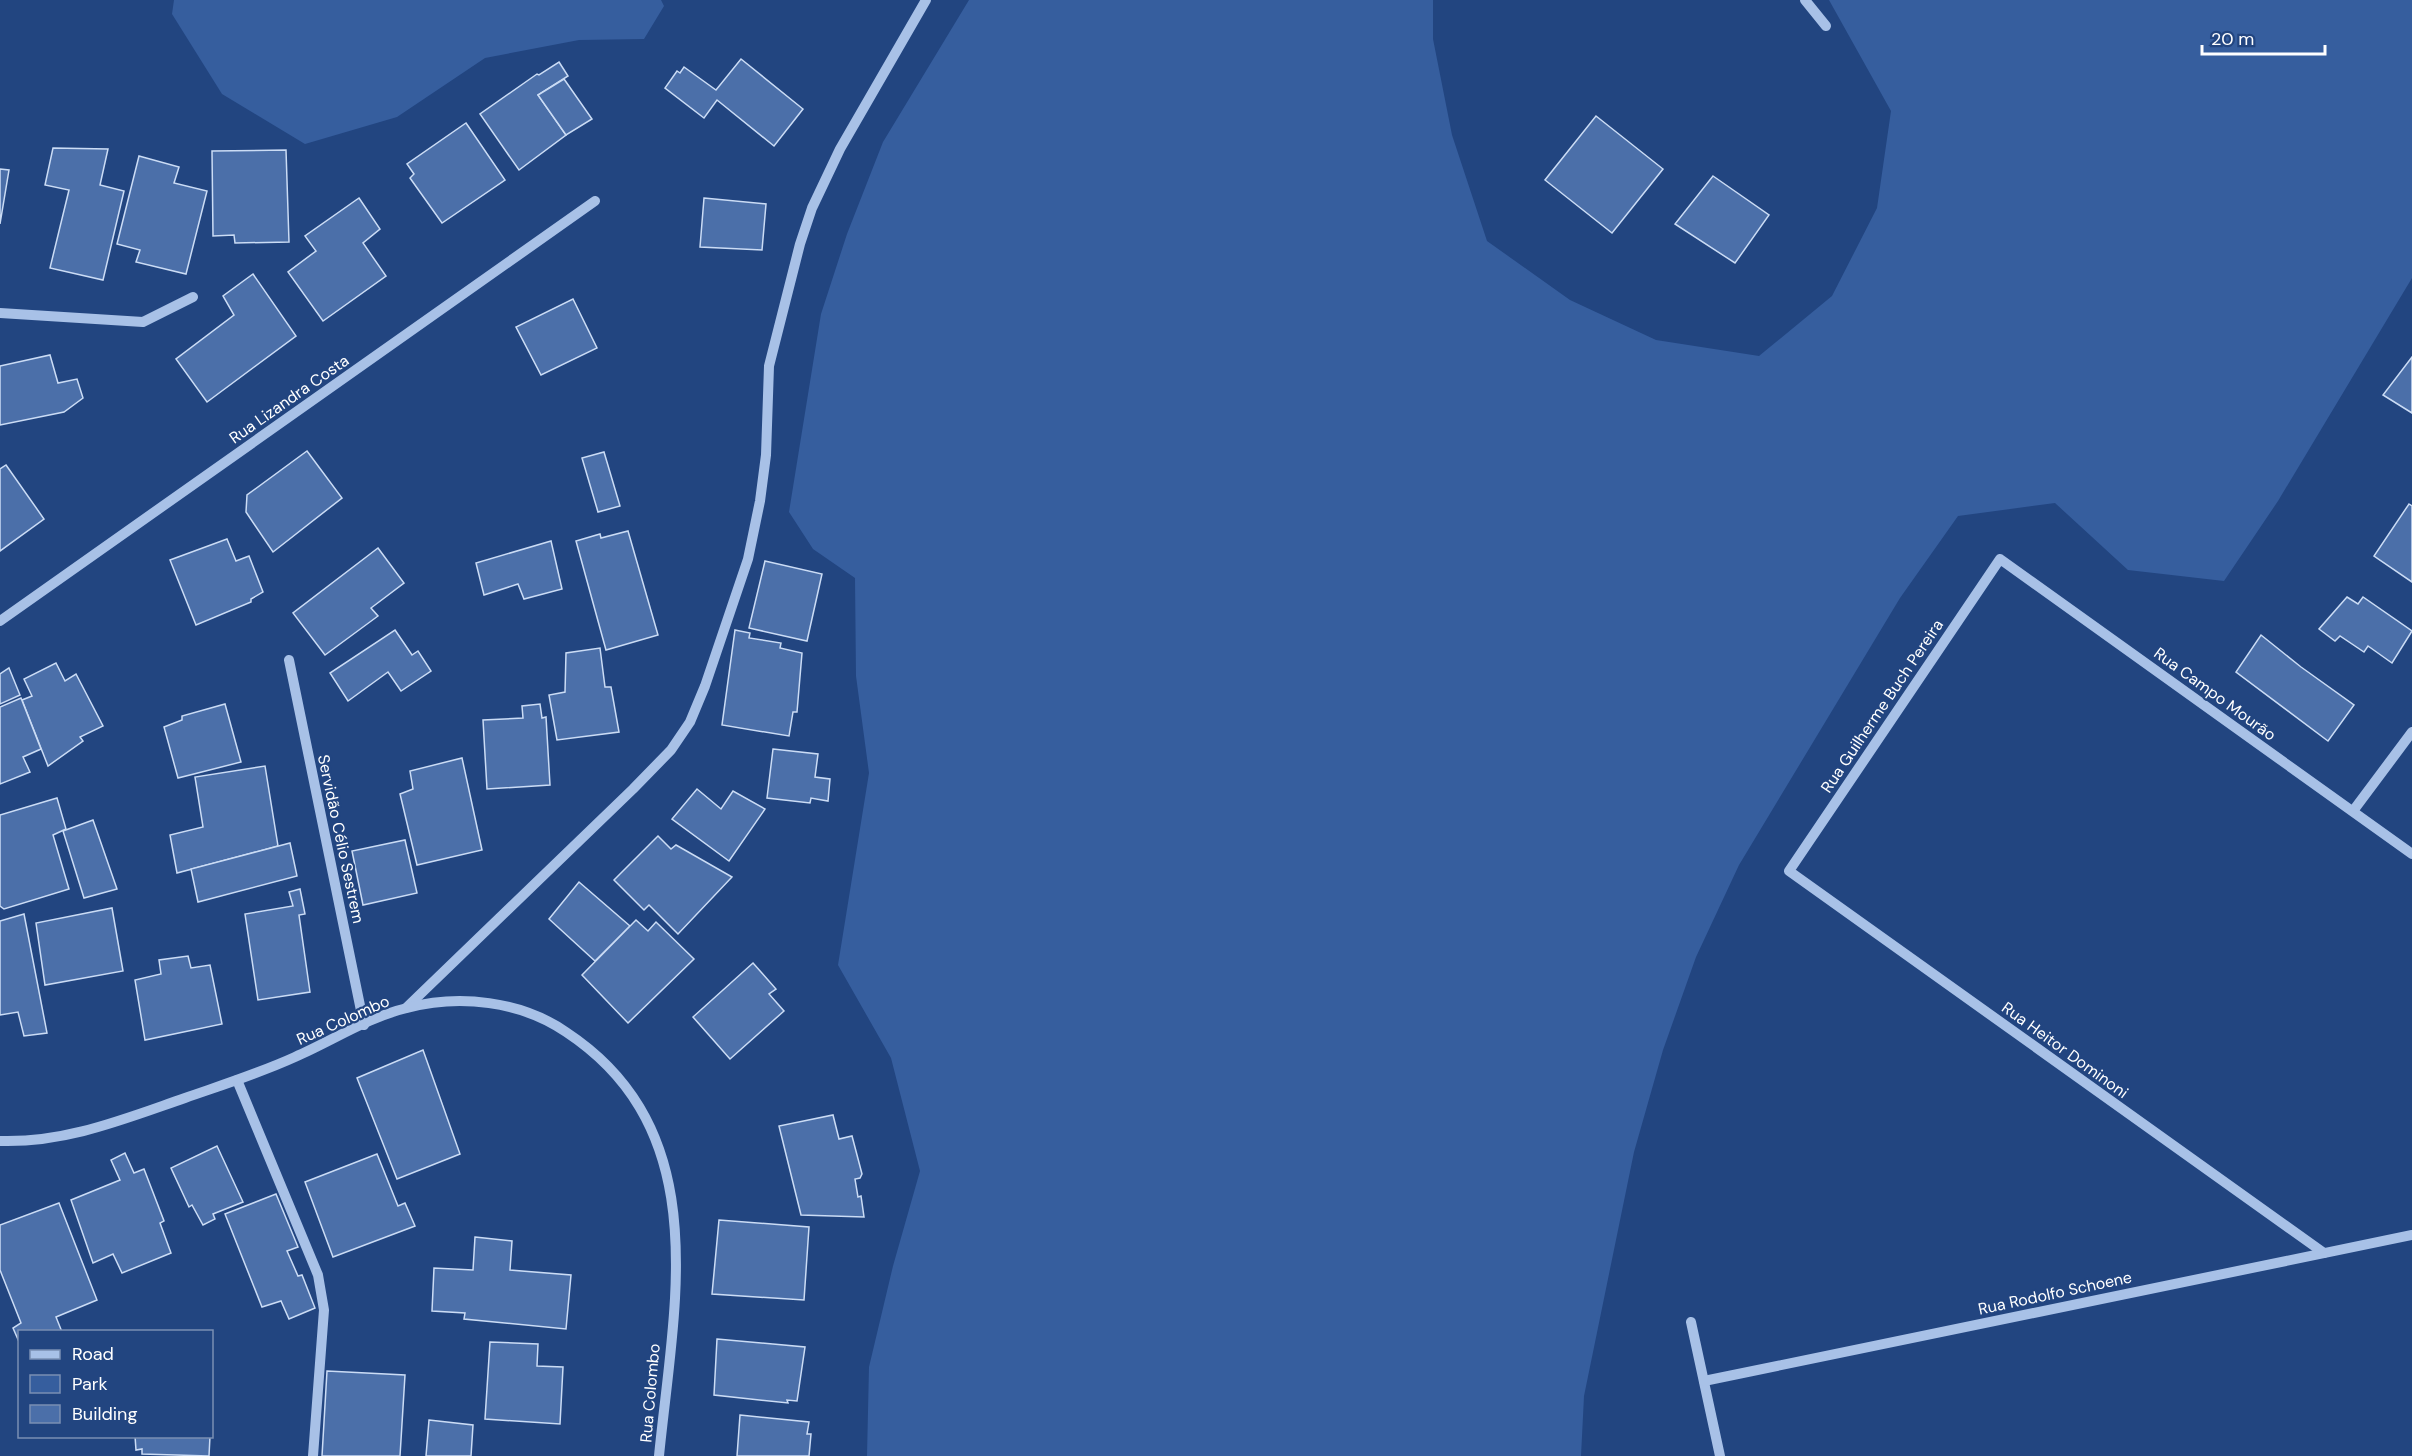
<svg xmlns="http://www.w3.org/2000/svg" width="2412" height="1456" font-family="'DM Sans',sans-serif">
  <rect width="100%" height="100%" fill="#224580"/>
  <g fill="#365e9e">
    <path d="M174,0H661L664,6L644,39L579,40L485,58L397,117L305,144L222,94L172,14Z"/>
    <path d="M969,0H1433V39L1452,135L1487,241L1570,300L1656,340L1759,356L1832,296L1877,208L1891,111L1829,0H2412V278L2278,501L2224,581L2128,570L2055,503L1958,516L1900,598L1739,865L1696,957L1663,1050L1634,1152L1584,1396L1581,1456H867L869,1367L893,1266L920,1171L891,1058L838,965L869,773L856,676L855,578L813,549L789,512L821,314L847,234L883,142Z"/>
  </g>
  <g fill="#4b6fa9" stroke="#cbdcf5" stroke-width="1.5">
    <path d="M741,59L803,109L774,146L717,100L704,118L665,88L677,71L680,73L684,67L716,90Z"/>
    <path d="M559,62L568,76L538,95L566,135L519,170L480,114L537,74L539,75Z"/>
    <path d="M564,79L592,119L566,135L538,95Z"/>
    <path d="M1596,116L1663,169L1612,233L1545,180Z"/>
    <path d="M466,123L505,180L442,223L410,178L414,174L407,164Z"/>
    <path d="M53,148L108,149L100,185L124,191L103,280L50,268L69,190L45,185Z"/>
    <path d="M286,150L289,242L235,243L234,235L213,236L212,151Z"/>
    <path d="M139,156L179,167L174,183L207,191L186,274L136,262L140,250L117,244Z"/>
    <path d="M0,169L9,170L0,224Z"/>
    <path d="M1713,176L1769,215L1735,263L1675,224Z"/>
    <path d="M359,198L380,229L363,243L386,276L323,321L288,272L316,251L305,236Z"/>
    <path d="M704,198L766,204L762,250L700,247Z"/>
    <path d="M253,274L296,336L207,402L176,359L234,315L223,296Z"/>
    <path d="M573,299L597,348L541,375L516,327Z"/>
    <path d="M50,355L58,383L77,379L83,398L64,412L0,425V366Z"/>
    <path d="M2412,357V413L2383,395Z"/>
    <path d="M307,451L342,498L273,552L246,512L247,495Z"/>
    <path d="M604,452L620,506L598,512L582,458Z"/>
    <path d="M6,465L44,519L0,551V469Z"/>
    <path d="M2409,504L2412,506V582L2374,556Z"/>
    <path d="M628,531L658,635L606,650L576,541L600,534L601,538Z"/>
    <path d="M227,539L236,561L249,556L263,592L251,599V602L196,625L170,560Z"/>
    <path d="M551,541L562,589L524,599L518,584L484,595L476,563Z"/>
    <path d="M378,548L404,583L371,608L378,616L325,655L293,613Z"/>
    <path d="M765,561L822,574L807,641L749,628Z"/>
    <path d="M2347,597L2358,604L2363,597L2412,631L2392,663L2368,646L2364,652L2340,636L2335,641L2319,629Z"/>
    <path d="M395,630L412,655L418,651L431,671L401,691L388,672L348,701L330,673Z"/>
    <path d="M735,630L750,633L749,638L781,643L780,648L802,653L797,712H793L789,736L722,725Z"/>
    <path d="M2261,635L2301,667L2354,705L2328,741L2236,672Z"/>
    <path d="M600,648L605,687H611L619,732L557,740L549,695L565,692L566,653Z"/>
    <path d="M56,663L65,681L76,674L103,726L80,737L83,741L48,766L22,700L32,696L24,679Z"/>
    <path d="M9,668L20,695L0,704V674Z"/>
    <path d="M21,698L41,749L23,757L30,772L0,784V707Z"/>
    <path d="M225,704L241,762L178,778L164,727L182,720V716Z"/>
    <path d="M540,704L542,718L546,717L550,785L487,789L483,720L523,718L522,706Z"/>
    <path d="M773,749L818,754L815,777L830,779L828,801L811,798L810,803L767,798Z"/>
    <path d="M462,758L482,850L417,865L400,794L413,789L410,771Z"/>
    <path d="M265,766L278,846L177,873L170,835L203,827L195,777Z"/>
    <path d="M697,789L721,809L733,791L765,809L729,861L672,819Z"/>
    <path d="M57,798L66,829L53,835L69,889L4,909L0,906V815Z"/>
    <path d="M93,820L117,889L84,898L63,831Z"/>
    <path d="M658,836L671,849L676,845L732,877L678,934L649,905L644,910L614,880Z"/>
    <path d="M405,840L417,893L363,905L352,851Z"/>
    <path d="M290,843L297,876L198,902L191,869Z"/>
    <path d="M579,882L630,926L595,961L549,919Z"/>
    <path d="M300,889L305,914L299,915L310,992L258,1000L245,914L293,906L289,892Z"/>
    <path d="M112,908L123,971L45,985L36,923Z"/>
    <path d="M24,914L47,1033L24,1036L18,1012L0,1015V921Z"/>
    <path d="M636,920L648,931L656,922L694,959L628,1023L582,975Z"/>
    <path d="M188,956L191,968L210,965L222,1024L145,1040L135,980L161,974L159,960Z"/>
    <path d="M753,963L776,989L769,994L784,1011L730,1059L693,1017Z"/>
    <path d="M423,1050L460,1154L397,1179L357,1078Z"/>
    <path d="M833,1115L839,1139L852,1136L862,1174L860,1178L855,1179L858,1197L861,1196L864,1217L801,1215L779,1126Z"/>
    <path d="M217,1146L243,1202L213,1214L215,1219L203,1225L192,1205L189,1207L171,1168Z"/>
    <path d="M125,1153L134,1173L144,1169L164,1221L160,1223L171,1253L122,1273L113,1254L93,1263L71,1200L120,1180L111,1160Z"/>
    <path d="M377,1154L398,1206L405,1203L415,1226L333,1257L305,1182Z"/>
    <path d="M276,1194L298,1247L287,1251L298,1276L302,1275L315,1308L289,1319L281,1301L262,1307L225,1214Z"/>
    <path d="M59,1203L97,1300L56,1317L62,1332H20V1344L13,1328L21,1323L0,1270V1225Z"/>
    <path d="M719,1220L809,1227L804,1300L712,1294Z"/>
    <path d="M475,1237L512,1241L510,1270L571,1275L566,1329L464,1319L465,1313L432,1311L434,1268L473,1270Z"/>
    <path d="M717,1339L805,1347L797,1401L787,1400L788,1403L714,1395Z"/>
    <path d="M490,1342L538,1344L537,1366L563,1367L560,1424L485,1419Z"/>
    <path d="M327,1371L405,1375L400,1456H322Z"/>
    <path d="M740,1415L809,1422L807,1434H811L809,1456H737Z"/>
    <path d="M429,1420L473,1425L471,1456H426Z"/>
    <path d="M135,1436H210L209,1456L142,1454V1449L136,1450Z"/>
  </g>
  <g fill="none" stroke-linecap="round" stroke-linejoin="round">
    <g stroke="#a8c1e7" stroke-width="10">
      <path d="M1805,0L1826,26"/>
      <path d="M0,313L143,322L193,297"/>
      <path d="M0,621L595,201"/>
      <path d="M289,660L364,1025"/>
      <path d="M2353,811L2412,732"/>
      <path d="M406,1008L633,789L671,750L690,722L705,686L748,559L760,501L766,455L769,366L800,244L812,208L840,149L926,0"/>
      <path d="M237,1080L318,1275L324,1310L313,1456"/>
      <path d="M0,1141C66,1143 124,1119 185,1098C222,1085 260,1073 295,1057C332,1041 368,1017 407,1008C459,994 521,1001 566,1032C716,1131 674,1304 659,1456"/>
      <path d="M2324,1253L1789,871L2000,559L2412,854"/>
      <path d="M1691,1322L1720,1456"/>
      <path d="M1704,1381L2412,1235"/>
    </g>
  </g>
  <g text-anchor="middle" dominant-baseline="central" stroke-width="4.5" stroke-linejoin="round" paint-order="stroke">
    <g font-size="16" fill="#fff" stroke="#224580">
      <text transform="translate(289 399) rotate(-35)">Rua Lizandra Costa</text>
      <text transform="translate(2215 694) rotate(36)">Rua Campo Mourão</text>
      <text transform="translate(1882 706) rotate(-56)">Rua Guilherme Buch Pereira</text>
      <text transform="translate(341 839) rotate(78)">Servidão Célio Sestrem</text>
      <text transform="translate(343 1020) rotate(-24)">Rua Colombo</text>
      <text transform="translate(2065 1050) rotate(36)">Rua Heitor Dominoni</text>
      <text transform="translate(2055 1293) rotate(-12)">Rua Rodolfo Schoene</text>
      <text transform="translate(650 1393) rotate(-85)">Rua Colombo</text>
    </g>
  </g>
  <rect x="18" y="1330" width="195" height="108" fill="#224580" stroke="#7a8fb3" stroke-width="1.5"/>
  <rect x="30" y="1350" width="30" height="9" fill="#a8c1e7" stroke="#7a8fb3" stroke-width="1.5"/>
  <text x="72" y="1360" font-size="18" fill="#ffffff">Road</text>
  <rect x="30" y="1375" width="30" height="18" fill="#365e9e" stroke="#7a8fb3" stroke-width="1.5"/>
  <text x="72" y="1390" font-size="18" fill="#ffffff">Park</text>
  <rect x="30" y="1405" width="30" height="18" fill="#4b6fa9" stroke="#7a8fb3" stroke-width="1.5"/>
  <text x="72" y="1420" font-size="18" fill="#ffffff">Building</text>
  <path d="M2202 45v9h123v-9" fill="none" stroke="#ffffff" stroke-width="3"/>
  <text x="2211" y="45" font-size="18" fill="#ffffff" stroke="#224580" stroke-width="4.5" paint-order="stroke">20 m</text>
</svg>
